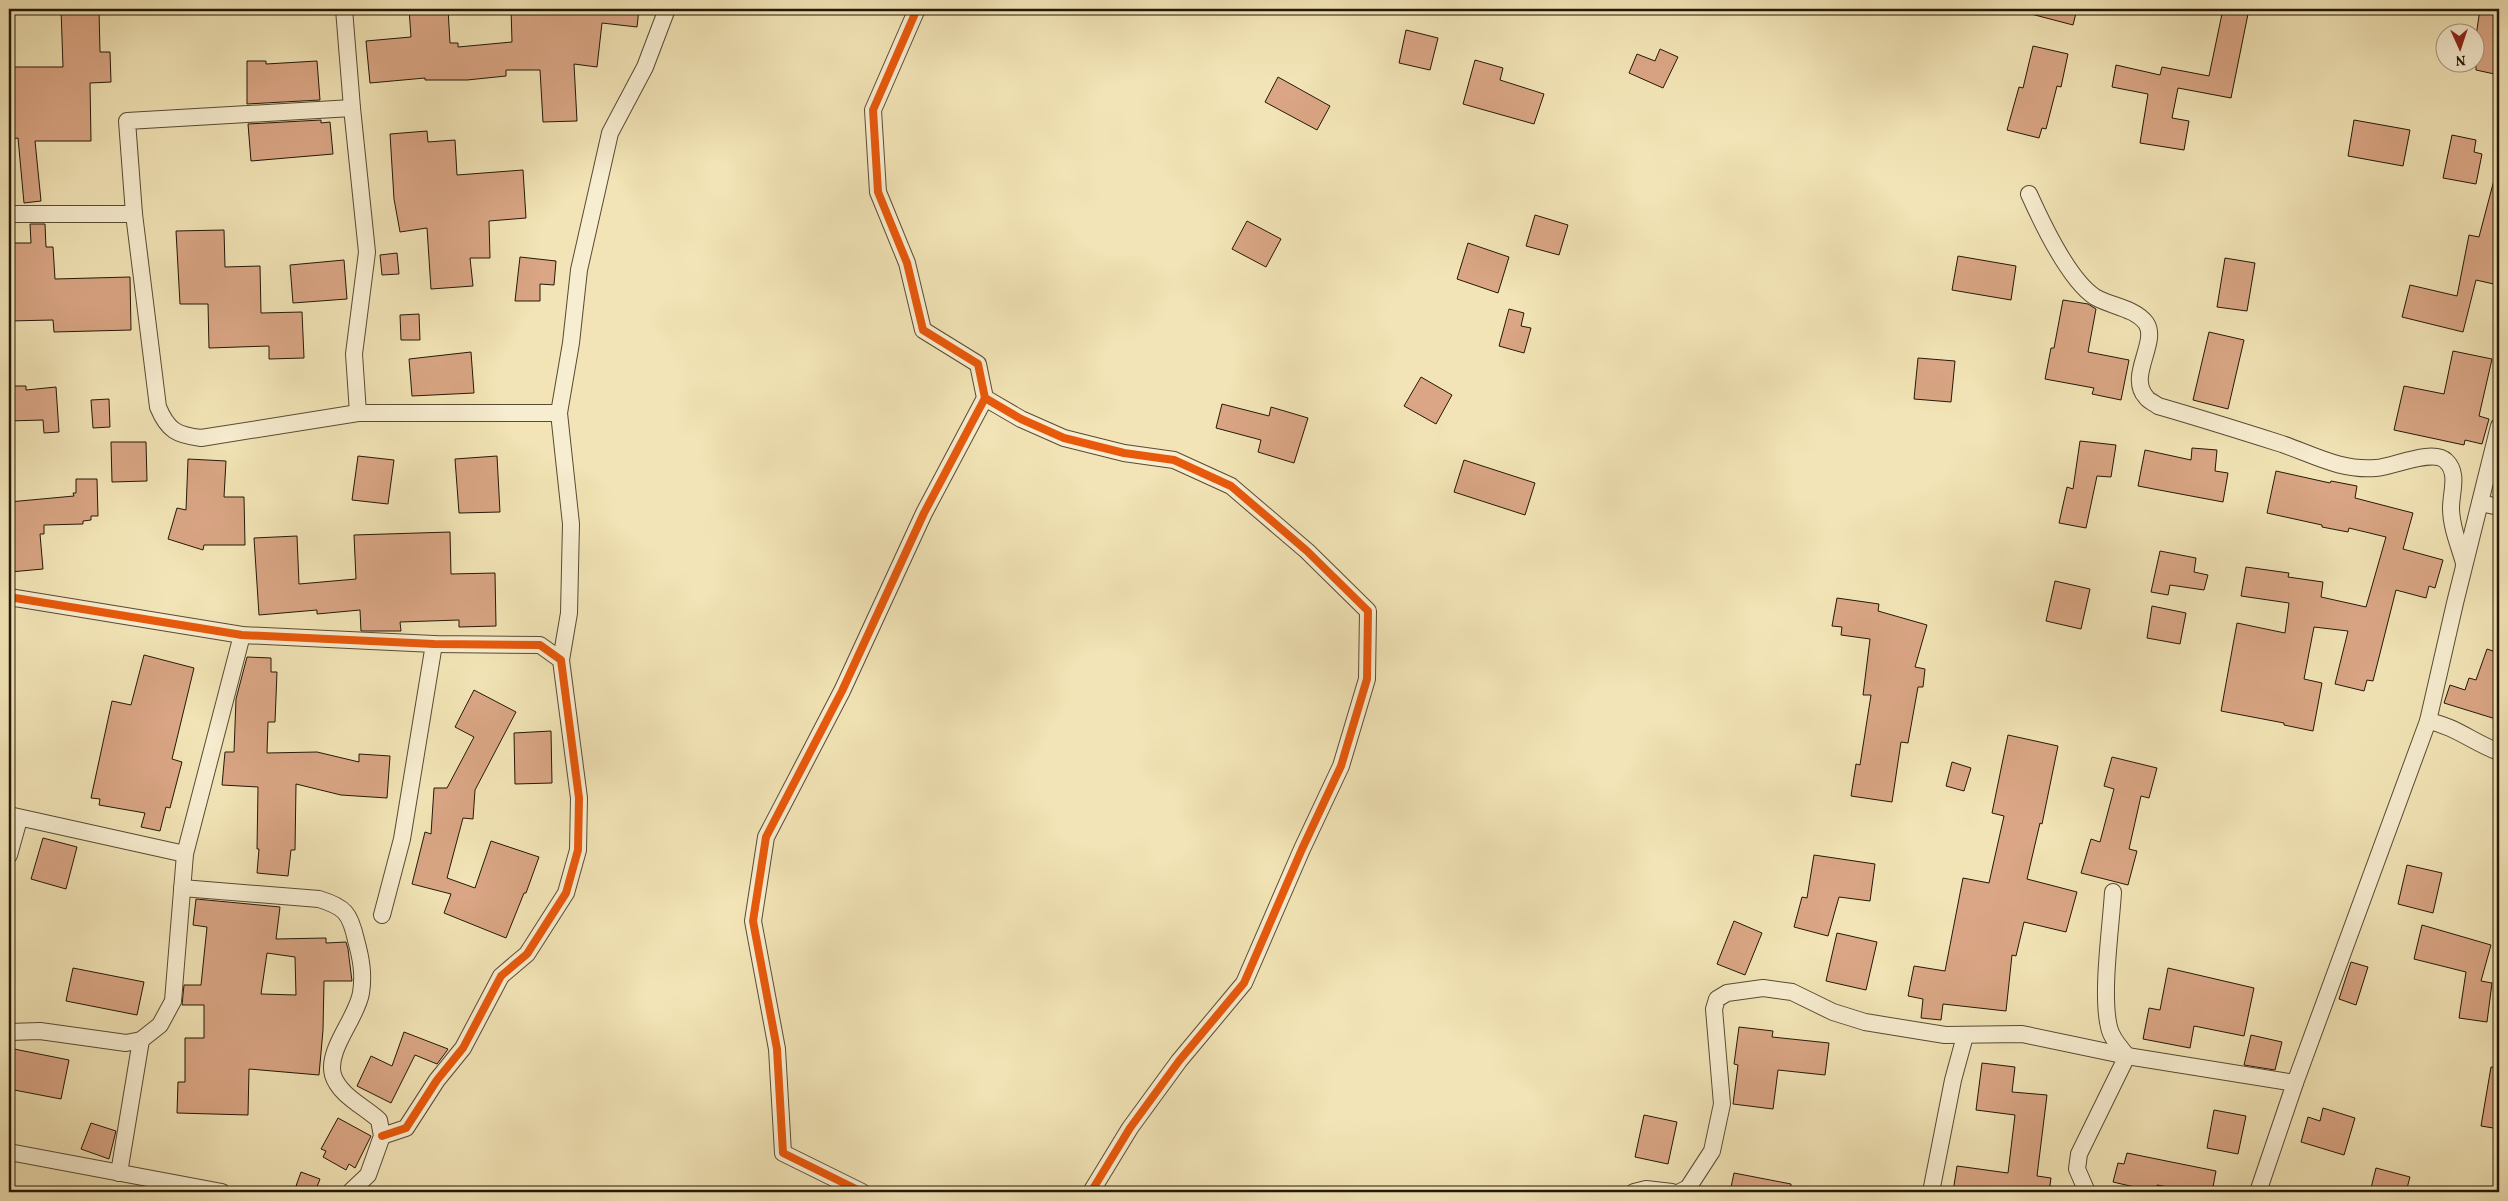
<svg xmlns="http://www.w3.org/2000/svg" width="2508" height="1201" font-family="Vollkorn,serif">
  <rect width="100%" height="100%" fill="#f2e4b6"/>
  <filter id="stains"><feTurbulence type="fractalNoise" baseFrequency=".004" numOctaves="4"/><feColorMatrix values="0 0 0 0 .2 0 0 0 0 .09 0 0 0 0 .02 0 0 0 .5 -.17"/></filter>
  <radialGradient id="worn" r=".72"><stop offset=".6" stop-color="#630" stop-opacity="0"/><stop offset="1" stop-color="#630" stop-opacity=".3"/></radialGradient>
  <g fill="#daa685" stroke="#241807" fill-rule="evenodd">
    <path d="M61,9H99L100,52H110L111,82L90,83L91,141H35L41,201L24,203L18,138L9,139V67H63Z"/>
    <path d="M409,9H448L450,43H458V47L512,42L511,9H639L637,27L602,23L597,67L574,64L577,121L543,122L540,70H506V76L467,80H425V78L370,83L366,41L411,37Z"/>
    <path d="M2031,9H2077L2073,25L2031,14Z"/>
    <path d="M2223,9H2249L2231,98L2178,88L2172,118L2189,121L2184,150L2140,143L2148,94L2112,87L2116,65L2160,75L2162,67L2209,76Z"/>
    <path d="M2480,9H2499V75L2476,70V36Z"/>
    <path d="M1406,30L1438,38L1430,70L1399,63Z"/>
    <path d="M2033,46L2068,54L2061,87L2057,86L2046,129L2042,128L2039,138L2007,130L2019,87L2023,88Z"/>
    <path d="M1660,49L1678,57L1663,88L1629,73L1637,54L1655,61Z"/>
    <path d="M1475,60L1503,68L1500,80L1544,94L1534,124L1463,104Z"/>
    <path d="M247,61H266V64L317,61L320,100L247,104Z"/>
    <path d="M1278,77L1330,106L1317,130L1265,102Z"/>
    <path d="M321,120V123L330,122L333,154L251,161L248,124Z"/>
    <path d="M2354,120L2410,130L2403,166L2348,156Z"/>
    <path d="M427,131L428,142L455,140L457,175L523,170L526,218L489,221L490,258H470L473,286L431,289L427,228L400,232L394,199L390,134Z"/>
    <path d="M2452,135L2476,140L2474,152L2482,154L2476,184L2443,178Z"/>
    <path d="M2494,180L2499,181L2498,285L2476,280L2463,332L2402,317L2410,285L2457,296L2469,235L2479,237Z"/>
    <path d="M1535,215L1568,225L1559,255L1526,246Z"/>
    <path d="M1247,221L1281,239L1266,267L1232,249Z"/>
    <path d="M30,224H45L46,247H53L55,279L130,277L131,330L54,332L53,320L9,321V243H31Z"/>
    <path d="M224,230L225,267L260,266L261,313L302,312L304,358L269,359V346L209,348L208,304H180L176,231Z"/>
    <path d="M1468,243L1509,257L1498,293L1457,279Z"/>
    <path d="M397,253L399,274L382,275L380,255Z"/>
    <path d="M1958,256L2016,266L2011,300L1952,290Z"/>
    <path d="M520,257L556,261L554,285L540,284V301H515Z"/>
    <path d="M2225,258L2255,263L2247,311L2217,307Z"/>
    <path d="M344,260L347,299L293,303L290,265Z"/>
    <path d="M2063,300L2088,304L2096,309L2088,352L2129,360L2121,400L2092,394L2094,388L2045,379L2051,348H2054Z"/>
    <path d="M1509,309L1524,313L1521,326L1531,328L1524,353L1499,346Z"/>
    <path d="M419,314L420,340H401L400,315Z"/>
    <path d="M2209,332L2244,340L2228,409L2193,400Z"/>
    <path d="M2453,351L2492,359L2479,416L2489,419L2482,444L2465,440L2464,445L2394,430L2404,386L2444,394Z"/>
    <path d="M471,352L474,393L412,396L409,359Z"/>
    <path d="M1918,358L1955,361L1951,402L1914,399Z"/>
    <path d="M1421,377L1452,395L1436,424L1404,406Z"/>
    <path d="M9,386H26V390L56,387L59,432L44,433L43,420L9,421Z"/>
    <path d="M109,399L110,427L93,428L91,400Z"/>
    <path d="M1222,404L1269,416L1271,407L1308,418L1294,463L1258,452L1261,440L1216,428Z"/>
    <path d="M2080,441L2116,445L2111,477L2097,476L2086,528L2059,523L2067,487L2073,489Z"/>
    <path d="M111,442H146L147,481L112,482Z"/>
    <path d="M2192,448L2217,450L2215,471L2228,473L2223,502L2138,486L2145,450L2191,460Z"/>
    <path d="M358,456L394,460L388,504L352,500Z"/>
    <path d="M497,456L500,512L459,513L455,459Z"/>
    <path d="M188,459L226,461L224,497H244L245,545H204L203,550L168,539L177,508L186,510Z"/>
    <path d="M1464,460L1535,483L1525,515L1454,492Z"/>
    <path d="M2276,471L2330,483L2331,481L2357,486L2355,498L2413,513L2403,549L2443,560L2435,588L2429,586L2426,598L2396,590L2373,681L2367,680L2364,691L2335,684L2348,631L2314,627L2304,679L2322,683L2313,731L2284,725V723L2221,711L2237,623L2285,633L2289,603L2241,596L2246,567L2289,573L2288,577L2323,582L2321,597L2366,607L2386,537L2349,528L2348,532L2322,527V525L2267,513Z"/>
    <path d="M76,479H97L98,516H91V520L83,521V524L44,525V534H40L43,569L10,572L9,502L74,496L73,493H76Z"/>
    <path d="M450,532L451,574L495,573L496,626L459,627V620L400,622L401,631H361L360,610L317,614V610L259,615L254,538L297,536L299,584L356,579L354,535Z"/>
    <path d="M2160,551L2196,558L2194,572L2208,575L2204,590L2170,585L2168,595L2151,592Z"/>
    <path d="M2055,581L2090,589L2081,629L2046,621Z"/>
    <path d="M1837,598L1879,604L1878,611L1927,625L1915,667L1925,669L1923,687H1918L1908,743L1901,742L1892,802L1851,796L1856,764L1860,765L1871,695H1863L1870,639L1841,635L1842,627L1832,626Z"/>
    <path d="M2152,606L2186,613L2180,644L2147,638Z"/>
    <path d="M2487,649L2499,653V720L2444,703L2450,685L2465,690L2469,678L2476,680Z"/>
    <path d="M144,655L194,668L172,759L182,762L170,808L166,807L160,831L141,827L145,813L99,805L100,799L91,798L112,701L131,705Z"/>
    <path d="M247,657L271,658V672H277L275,722H268L267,753L317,752L359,762V754L390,756L387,798L341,795L296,784L295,850H291L288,876L257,873L259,849H257L258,787L222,785L225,752H234L236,699Z"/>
    <path d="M474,690L516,712L475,790L473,819L463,818L447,878L475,888L491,841L539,857L526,893H524L506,938L444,913L451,894L412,884L425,832L431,834L434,788H447L474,737L455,727Z"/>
    <path d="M551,731L552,783L515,784L514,733Z"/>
    <path d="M2008,735L2058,746L2042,824L2040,823L2027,879L2077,892L2066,932L2024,922L2016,956L2012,955L2006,1011L1943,1004L1941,1020L1921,1018L1923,999L1908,996L1914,966L1945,971L1963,878L1989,883L2004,816L1992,813Z"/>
    <path d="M2112,757L2157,768L2149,798L2141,796L2129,849L2137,851L2128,885L2081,873L2091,839L2100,842L2114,789L2104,786Z"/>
    <path d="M1952,762L1971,768L1964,791L1946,786Z"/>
    <path d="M43,838L77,847L66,889L31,879Z"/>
    <path d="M1814,855L1875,864L1870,901L1839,897L1828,936L1794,927L1802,897L1807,898Z"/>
    <path d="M2407,865L2442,873L2433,913L2398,904Z"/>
    <path d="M196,899L280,907L276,939L326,938V943L346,942L348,949L352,981H324L323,1030L319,1075L249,1069L248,1115L177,1113L178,1082H185V1038H204V1005H182L184,985H201L207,927L193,925ZM267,953L295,957L296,995L261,994Z"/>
    <path d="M1734,921L1762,933L1745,975L1717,964Z"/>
    <path d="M2422,925L2491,945L2481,981L2492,983L2487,1022L2459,1018L2466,972L2414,959Z"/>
    <path d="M1837,933L1877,942L1866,990L1826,981Z"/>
    <path d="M2351,962L2368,967L2356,1005L2339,999Z"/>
    <path d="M73,968L144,982L137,1015L66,1001Z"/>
    <path d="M2168,968L2254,988L2244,1036L2194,1026L2190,1048L2143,1039L2149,1008L2160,1010Z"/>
    <path d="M1739,1027L1773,1031L1772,1037L1829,1043L1825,1075L1778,1070L1773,1109L1733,1104L1738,1065L1734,1064Z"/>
    <path d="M404,1032L448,1049L446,1052L437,1064L415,1055L391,1103L357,1086L371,1056L392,1066Z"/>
    <path d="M2251,1035L2282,1042L2275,1070L2244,1065Z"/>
    <path d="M9,1048L69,1060L61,1099L9,1089Z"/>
    <path d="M1982,1063L2015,1067L2012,1092L2047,1095L2037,1176L2051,1178L2049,1192H1953L1957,1166L2008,1173L2015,1115L1976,1110Z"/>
    <path d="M2491,1067L2499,1068V1129L2481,1126Z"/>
    <path d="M2323,1108L2355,1118L2344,1155L2301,1142L2308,1117L2320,1121Z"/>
    <path d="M2214,1110L2246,1116L2238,1154L2207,1148Z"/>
    <path d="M1644,1115L1677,1122L1668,1164L1635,1157Z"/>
    <path d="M338,1118L371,1136L355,1168L349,1164L346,1170L323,1157L326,1151L321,1149Z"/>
    <path d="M91,1123L116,1131L109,1159L81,1149Z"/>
    <path d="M2127,1153L2216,1171L2212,1192H2194L2157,1185L2156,1192L2113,1182L2118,1163L2124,1164Z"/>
    <path d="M2376,1168L2410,1177L2406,1192H2370Z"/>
    <path d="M301,1172L320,1179L315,1192L296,1186Z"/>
    <path d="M1734,1173L1791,1184V1192H1730Z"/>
  </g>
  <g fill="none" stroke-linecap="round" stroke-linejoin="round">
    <g stroke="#584b33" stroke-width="18">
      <g id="minor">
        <path d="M344,9L352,108L367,252L354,354L358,413"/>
        <path d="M352,108L127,121L134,214L158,407C168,431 177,435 201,438L358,413H559"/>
        <path d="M2029,194C2042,223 2069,280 2095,297C2110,306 2135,308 2146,323C2159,342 2127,376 2146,397C2148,401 2155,403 2158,406C2200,418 2241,431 2282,444C2314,455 2341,471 2376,468C2393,467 2433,448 2446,461C2459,473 2451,492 2451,508C2451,527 2459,545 2464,563"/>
        <path d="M9,214H134"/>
        <path d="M985,398L1021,419L1064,438L1124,453L1174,460L1231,486L1307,551L1368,611L1367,679L1341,766L1302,849L1244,983L1179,1061L1130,1128L1091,1192"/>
        <path d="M2480,503L2499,507"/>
        <path d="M9,597L242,635L434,644L540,645L561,660L579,798L578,850L566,893L527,954L501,976L463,1048L437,1080L406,1128L382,1136"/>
        <path d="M561,660L569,613L571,524L559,413L571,343L579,270L610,133L645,67L667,9"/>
        <path d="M2428,721C2455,726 2474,743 2499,752"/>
        <path d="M9,815L185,854"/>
        <path d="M9,855L19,819"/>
        <path d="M182,888L319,899C345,907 350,913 356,940C361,958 364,974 361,993C357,1018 326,1050 333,1075C339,1095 365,1107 379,1120L382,1136L368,1175L350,1192"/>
        <path d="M382,915L402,839L434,644"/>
        <path d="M9,1032L40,1031L126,1043L141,1040L160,1025L173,1001L185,854L242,635"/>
        <path d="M9,1152L222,1192"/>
        <path d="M119,1173L141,1040"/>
        <path d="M862,1192L783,1153L777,1049L753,921L766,837L842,691L924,513L985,398L978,364L923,330L907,263L878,192L873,110L917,9"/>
        <path d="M1634,1192L1646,1189L1672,1192"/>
        <path d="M1680,1192L1688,1188L1712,1151L1722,1104L1714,1009L1717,999L1727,993L1763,988L1792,992L1833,1012L1865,1022L1945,1035L2022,1034L2127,1056L2295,1083"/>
        <path d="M1931,1192L1953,1080L1965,1036"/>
        <path d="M2087,1192L2077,1169L2079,1154L2127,1056C2120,1047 2111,1038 2109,1027C2101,994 2111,927 2113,892"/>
        <path d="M2258,1192L2295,1083L2428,721L2455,603L2499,426"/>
      </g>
    </g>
    <use href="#minor" stroke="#f7edd0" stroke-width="16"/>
    <g stroke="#f7edd0" stroke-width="11">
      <g id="cycleway">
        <path d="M985,398L1021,419L1064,438L1124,453L1174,460L1231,486L1307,551L1368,611L1367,679L1341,766L1302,849L1244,983L1179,1061L1130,1128L1091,1192"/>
        <path d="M9,597L242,635L434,644L540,645L561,660L579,798L578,850L566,893L527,954L501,976L463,1048L437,1080L406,1128L382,1136"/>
        <path d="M862,1192L783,1153L777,1049L753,921L766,837L842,691L924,513L985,398L978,364L923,330L907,263L878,192L873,110L917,9"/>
      </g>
    </g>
    <use href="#cycleway" stroke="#e8590c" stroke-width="8"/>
  </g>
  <rect width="2508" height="1201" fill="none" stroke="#f2e4b6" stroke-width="30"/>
  <rect x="10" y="10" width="2488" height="1181" fill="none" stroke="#241807" stroke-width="2.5"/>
  <rect x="15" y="15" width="2478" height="1171" fill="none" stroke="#241807"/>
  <g transform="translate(2460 48) rotate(177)"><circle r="24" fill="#f7edd0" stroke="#a39880"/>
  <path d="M0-4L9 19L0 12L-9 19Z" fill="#8f2418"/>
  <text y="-8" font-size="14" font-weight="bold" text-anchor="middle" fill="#241807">N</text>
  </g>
  <rect width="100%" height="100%" filter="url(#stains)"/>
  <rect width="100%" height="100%" fill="url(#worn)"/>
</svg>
